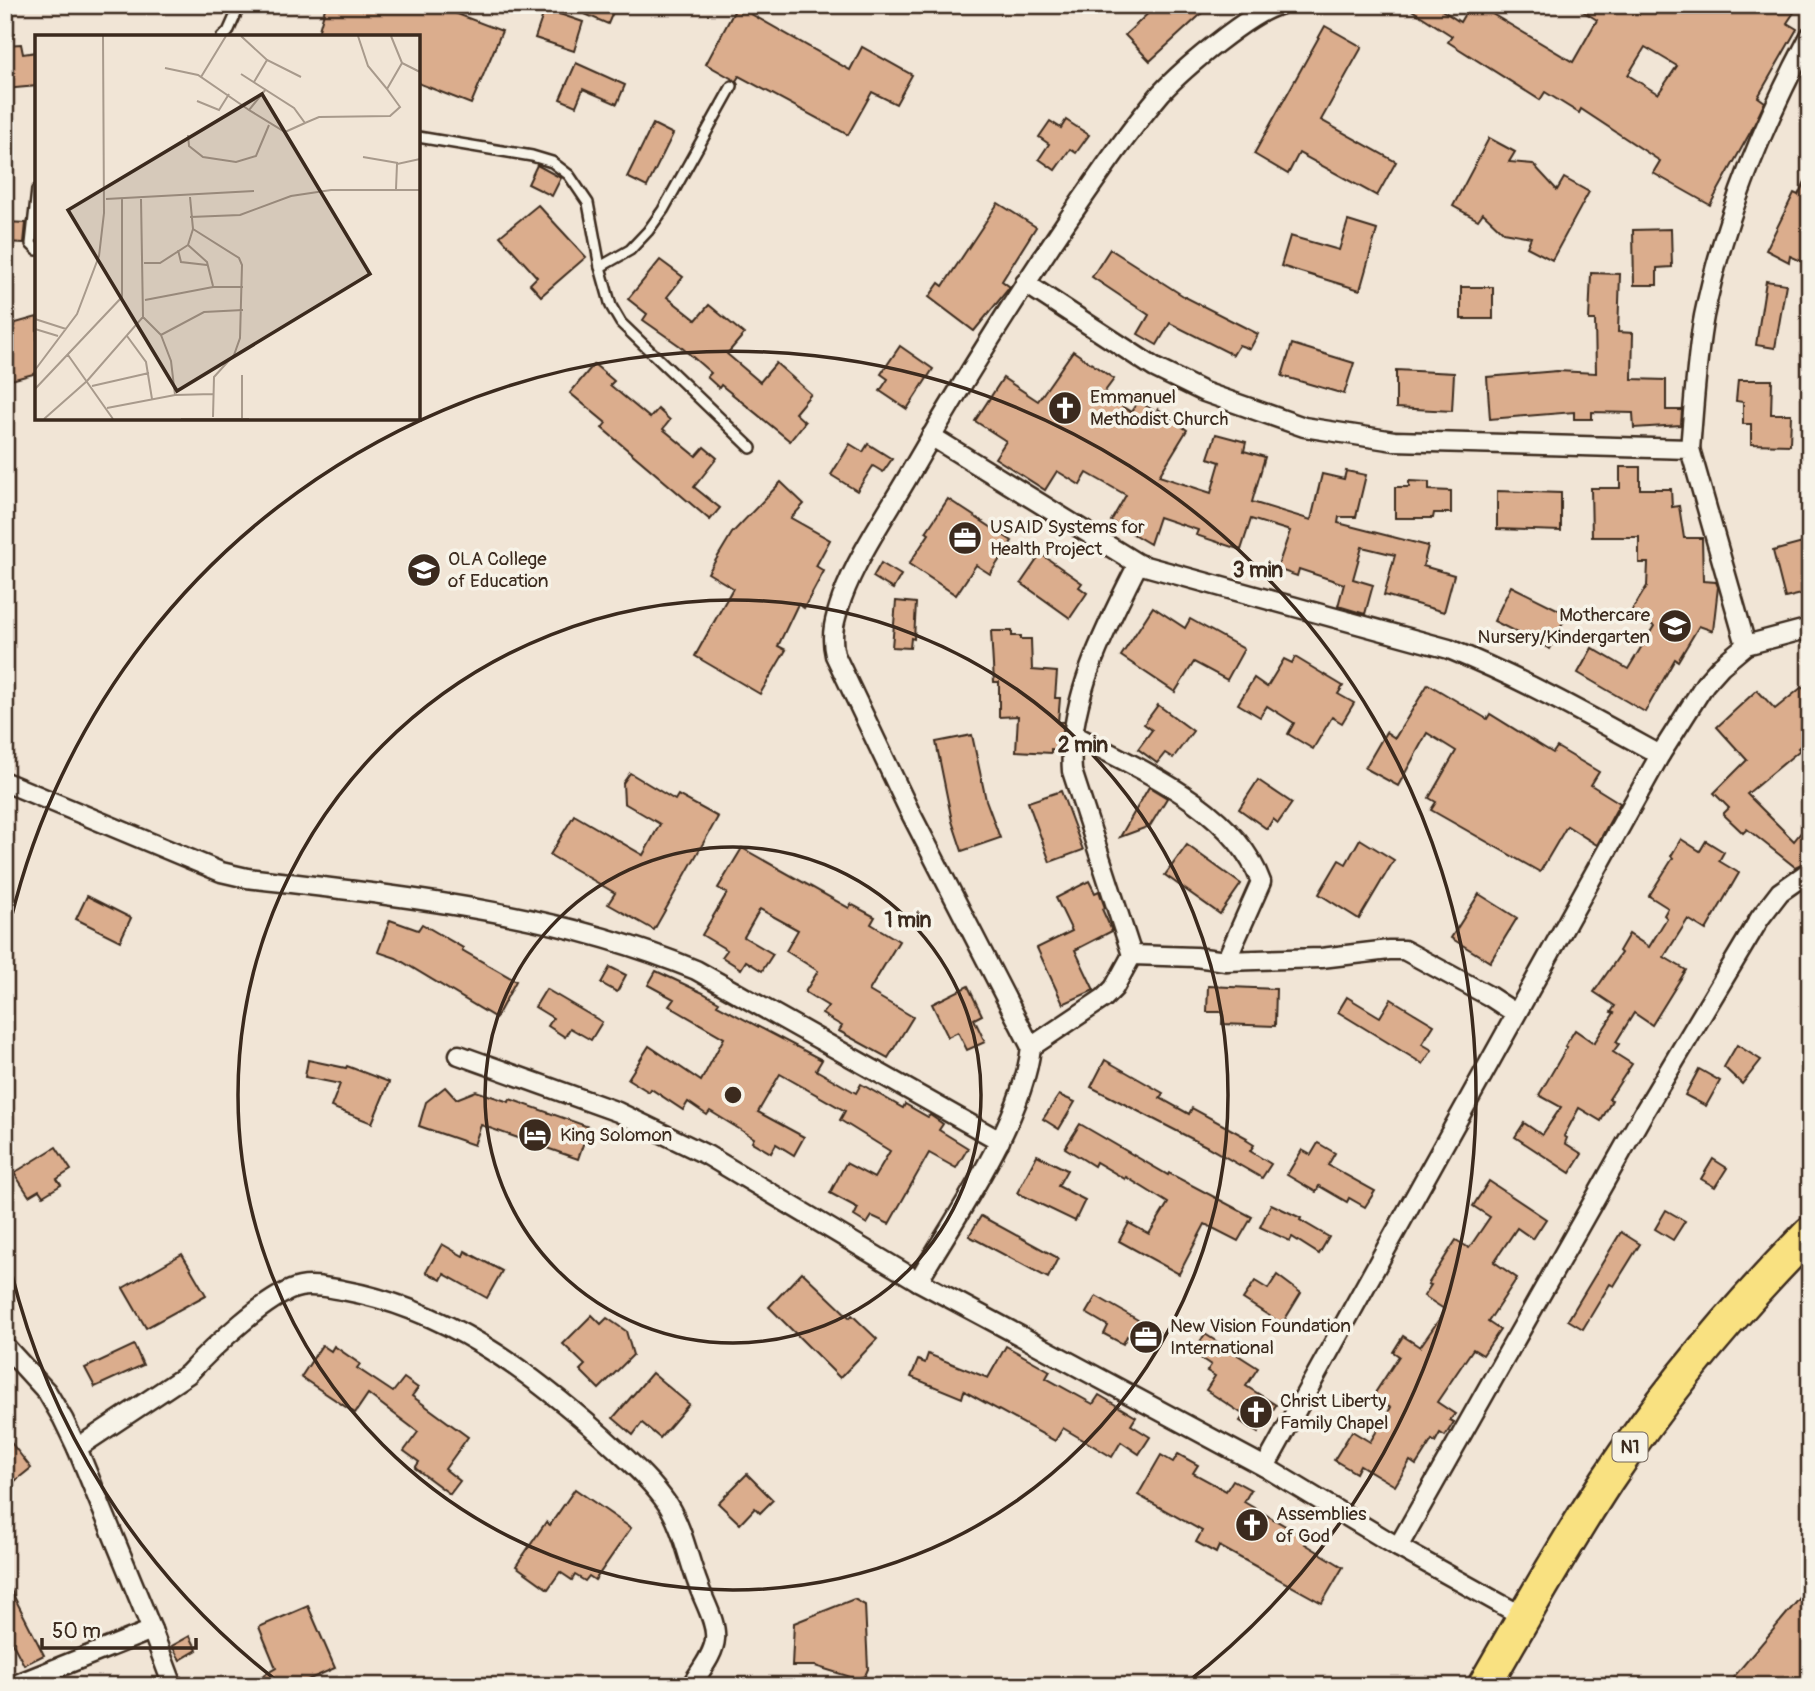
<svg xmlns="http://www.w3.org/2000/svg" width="1815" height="1691" font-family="Pangolin,sans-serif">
  <rect width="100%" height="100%" fill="#f1e5d6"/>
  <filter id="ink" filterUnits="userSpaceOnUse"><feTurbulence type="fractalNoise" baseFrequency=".0143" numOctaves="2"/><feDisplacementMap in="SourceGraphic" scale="14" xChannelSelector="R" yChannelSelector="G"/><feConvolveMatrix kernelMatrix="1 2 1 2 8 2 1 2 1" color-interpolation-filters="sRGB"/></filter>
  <g filter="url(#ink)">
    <g fill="#dbad8d" stroke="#3b2a1e" stroke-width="2" fill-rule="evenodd">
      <path d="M326,5H455L452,12L502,31L471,104L418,83V37H317Z"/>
      <path d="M564,5H616L608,24Z"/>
      <path d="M1157,5H1211L1150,61L1125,35Z"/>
      <path d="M1404,5H1434L1460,22L1470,5H1477L1573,62L1597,20L1573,5H1799L1787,23L1797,29L1758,97L1765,102L1751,131L1710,205L1653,173L1660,161L1581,109L1579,113L1545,92L1540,100L1448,42L1452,36ZM1645,47L1677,66L1658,94L1628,75Z"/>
      <path d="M737,6L850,70L862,47L912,75L896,104L872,92L848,135L739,76L736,81L706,64Z"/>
      <path d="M545,9L583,22L574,51L535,38Z"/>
      <path d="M1325,26L1362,47L1321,120L1396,162L1377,196L1299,153L1288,174L1254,154Z"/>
      <path d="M21,44L23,54L37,52V86L5,89V45Z"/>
      <path d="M576,63L625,85L617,104L583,89L576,106L560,99Z"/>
      <path d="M1066,120L1089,135L1076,153L1070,149L1055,170L1039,159L1049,144L1039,137L1050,121L1061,128Z"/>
      <path d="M653,124L673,134L647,187L627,177Z"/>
      <path d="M1489,138L1515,152L1509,162L1533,164L1557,190L1564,178L1589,192L1552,260L1527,247L1531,237L1503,232L1483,213L1478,220L1453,206Z"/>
      <path d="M537,165L561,178L552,196L528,184Z"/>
      <path d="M1810,172V265L1790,256L1789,262L1766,250L1794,193L1798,195Z"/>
      <path d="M998,203L1036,227L1002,281L1010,287L974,331L929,297L939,283L943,286Z"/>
      <path d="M538,205L586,257L541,296L530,284L537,277L500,236Z"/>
      <path d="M1348,221L1377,230L1360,290L1281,266L1290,236L1339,250Z"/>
      <path d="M5,222L26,223L24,243L5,242Z"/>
      <path d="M1671,229L1672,267L1657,268V285H1634L1633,230Z"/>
      <path d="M1110,249L1185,297L1258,334L1250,349L1239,345L1233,355L1170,323L1157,345L1138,334L1149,315L1092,277Z"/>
      <path d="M660,260L683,277L667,297L696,320L709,305L744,334L727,354L760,382L776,363L811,394L795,413L805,422L790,441L721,385L719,388L707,377L711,373L680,346L643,320L647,314L628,299Z"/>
      <path d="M1591,273L1620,274L1618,332L1633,333L1632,379L1666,380V410H1682L1681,425L1634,428L1633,413L1592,412V419H1574V412L1490,419L1487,377L1557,371L1596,373L1595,320H1589Z"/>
      <path d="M1766,281L1786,284L1775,348L1756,345Z"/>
      <rect x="1461" y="287" width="32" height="32"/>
      <path d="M37,317V373L11,380L5,361V326Z"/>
      <path d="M1292,344L1354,363L1344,394L1282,376Z"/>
      <path d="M900,346L933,369L907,409L880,391L888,379L881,374Z"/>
      <path d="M1073,351L1114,379L1103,394L1131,412L1138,401L1156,412L1158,409L1187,430L1159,476L1211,493L1220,462L1208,458L1216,434L1246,442L1244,451L1265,457L1252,502L1311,520L1322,474L1344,479L1346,471L1366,475L1356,517H1339L1338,523L1428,546L1423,566L1454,575L1444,612L1384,595L1395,555L1362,547L1353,579L1373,585L1365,614L1338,606L1344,584L1299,569L1297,576L1277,569L1290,531L1251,519L1241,550L1196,535L1198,530L1159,517L1150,544L1111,521L1126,495L1087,473L1080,485L1057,471L1045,490L995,458L1006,441L975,421L1003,378L1038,401Z"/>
      <path d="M594,364L614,381L610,385L650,418L658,409L670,420L663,429L696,456L704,447L717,458L694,487L720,508L710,520L602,428L606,423L570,393Z"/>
      <path d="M1396,370L1454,373L1452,411L1396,408Z"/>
      <path d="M1738,380H1772L1771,414H1791L1790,445L1751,444V424H1743V402L1736,401Z"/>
      <path d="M850,444L863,452L868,444L892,459L883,472L873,466L857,491L831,475Z"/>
      <path d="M1620,467H1640V489H1671L1672,507L1679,506L1684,538H1702L1703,581L1716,582L1718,587L1713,631L1699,626L1678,661L1675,659L1645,712L1578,673L1592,648L1628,669L1654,626L1631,612L1647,586L1648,563H1639V537H1592L1591,488H1620Z"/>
      <path d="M1409,481L1429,482V490L1451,491V513H1434L1433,518H1395V487H1409Z"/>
      <path d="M781,482L804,504L791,518L830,540L816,566L824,571L804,608L798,604L778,646L786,650L760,694L695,656L733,588L708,573L732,533Z"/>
      <path d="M1497,491L1561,493V531L1497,529Z"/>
      <path d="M948,499L1012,541L990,574L976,565L956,595L909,564L929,534L926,532Z"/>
      <path d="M1810,541V592L1785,598L1773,551Z"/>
      <path d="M1041,554L1082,583L1079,587L1087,593L1070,618L1021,583Z"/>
      <path d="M881,563L901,575L893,589L873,577Z"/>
      <path d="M1511,586L1567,614L1550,649L1494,621Z"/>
      <path d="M896,601L916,603L914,639L911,638L910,648L892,647Z"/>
      <path d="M1153,607L1185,628L1190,619L1244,649L1227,680L1194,662L1175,692L1121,656Z"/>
      <path d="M991,631H1012V636H1021V639H1031L1032,670L1057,672L1055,698H1060L1058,722H1064L1061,750L1051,749V753L1016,751L1018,716L999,717V682H994Z"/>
      <path d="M1295,657L1343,686L1338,694L1354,703L1342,723L1332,717L1313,749L1288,734L1294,723L1267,706L1260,717L1238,704L1254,678L1267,687L1284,659L1292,663Z"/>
      <path d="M1428,684L1487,719L1490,714L1553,753L1557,747L1599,772L1591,785L1620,803L1597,845L1567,826L1540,872L1431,810L1436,802L1429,798L1456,751L1427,733L1398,786L1365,768L1386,732L1395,738Z"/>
      <path d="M1802,687L1810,695V737L1798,748L1800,750L1747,794L1794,841L1810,821V860L1795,867L1747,829L1743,833L1723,814L1729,808L1714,793L1747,760L1717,727L1757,690L1775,709Z"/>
      <path d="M1158,705L1193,731L1173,758L1165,753L1157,763L1138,749L1152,730L1144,724Z"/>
      <path d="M972,735L986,800L1000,838L962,851L952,821L936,742Z"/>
      <path d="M630,773L675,800L678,795L718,817L654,930L608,904L615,893L550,855L574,815L643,855L660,824L624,803L623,783Z"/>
      <path d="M1258,780L1292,803L1278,823L1273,819L1267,829L1239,809Z"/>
      <path d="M1149,787L1167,798L1150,826L1120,837Z"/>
      <path d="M1061,791L1083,850L1050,862L1028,802Z"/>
      <path d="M1360,839L1394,860L1359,919L1319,894L1339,860L1346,864Z"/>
      <path d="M1681,839L1700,851L1706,841L1724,852L1719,861L1739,873L1706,930L1688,919L1664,957L1686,970L1652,1025L1634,1013L1616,1042L1619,1044L1613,1052L1632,1064L1609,1099L1612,1100L1601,1121L1579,1108L1564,1136L1567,1138L1565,1143L1582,1154L1570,1173L1515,1137L1524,1123L1542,1135L1561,1107L1539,1095L1567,1047L1565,1046L1575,1030L1594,1043L1614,1013L1611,1012L1615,1006L1594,992L1621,953L1619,951L1629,934L1649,947L1667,918L1664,915L1668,908L1649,896L1673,858L1671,856Z"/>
      <path d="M1187,845L1241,884L1220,914L1165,875Z"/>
      <path d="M742,848L849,908L851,904L875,917L871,924L899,941L869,991L913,1017L888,1058L839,1031L842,1026L822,1014L828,1006L805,992L818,971L786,951L798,930L760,909L744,937L773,954L762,971L746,961L741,969L722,957L727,950L702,935L727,893L718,888Z"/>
      <path d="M1089,881L1095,893L1099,891L1105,908L1102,909L1112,931L1075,950L1094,990L1063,1004L1037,948L1072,931L1056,898Z"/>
      <path d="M1479,894L1517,918L1490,962L1451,938Z"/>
      <path d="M87,896L131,918L120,941L76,919Z"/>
      <path d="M390,920L418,930L422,924L463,948L462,950L516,981L496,1018L396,958L378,952Z"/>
      <path d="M610,967L626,975L617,992L601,983Z"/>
      <path d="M656,971L703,993L719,1002L717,1005L822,1060L816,1070L856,1093L861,1084L903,1108L905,1104L928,1117L930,1115L943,1124L939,1130L968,1148L956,1168L929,1153L889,1224L872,1216L867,1224L854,1216L858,1208L830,1193L846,1163L874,1178L890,1151L840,1120L845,1111L780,1074L758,1112L804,1137L794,1155L776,1144L771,1153L752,1142L754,1138L710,1111L707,1115L688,1102L683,1110L651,1089L649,1092L628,1079L649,1046L701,1081L724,1038L669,1006L674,999L648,985Z"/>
      <path d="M968,986L982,1015L974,1019L985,1042L967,1050L958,1032L948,1037L932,1004Z"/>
      <path d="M1208,986L1276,989L1275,1026L1222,1024L1223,1012H1207Z"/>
      <path d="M546,989L602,1022L591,1040L570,1028L565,1037L548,1026L553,1018L535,1007Z"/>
      <path d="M1347,997L1380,1017L1391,999L1434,1025L1422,1044L1432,1050L1423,1064L1338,1012Z"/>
      <path d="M1737,1045L1761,1060L1742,1084L1724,1067Z"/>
      <path d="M308,1060L346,1068L347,1066L389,1082L372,1123L331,1107L340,1084L305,1077Z"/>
      <path d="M1105,1060L1163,1093L1160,1098L1189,1114L1192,1108L1247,1138L1246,1140L1254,1145L1250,1151L1271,1164L1262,1178L1206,1146L1091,1087Z"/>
      <path d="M1699,1069L1720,1081L1706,1106L1685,1095Z"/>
      <path d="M445,1087L456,1099L476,1091L509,1102L510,1099L589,1127L578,1159L481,1125L474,1145L419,1126L426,1102Z"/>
      <path d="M1059,1095L1075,1102L1059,1129L1043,1119Z"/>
      <path d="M1080,1124L1168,1175L1169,1173L1252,1217L1238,1241L1205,1224L1179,1274L1119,1241L1129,1223L1149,1234L1168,1203L1126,1177L1125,1179L1096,1162L1094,1166L1065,1148Z"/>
      <path d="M1318,1143L1335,1153L1328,1165L1375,1191L1365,1207L1349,1198L1347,1202L1319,1186L1316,1192L1287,1175L1302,1150L1311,1155Z"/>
      <path d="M56,1147L71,1170L57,1179L61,1185L43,1196L39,1190L29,1196L14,1173Z"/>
      <path d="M1037,1155L1067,1170L1058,1186L1085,1200L1075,1221L1017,1193Z"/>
      <path d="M1713,1159L1727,1168L1715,1187L1701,1179Z"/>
      <path d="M1489,1181L1546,1219L1533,1239L1517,1228L1494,1262L1517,1278L1488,1322L1500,1330L1483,1355L1473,1349L1437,1402L1455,1414L1450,1420L1454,1422L1445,1436L1440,1433L1435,1442L1432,1440L1416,1465L1410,1461L1395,1486L1360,1465L1356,1473L1334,1460L1352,1431L1370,1442L1386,1416L1391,1407L1373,1396L1399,1356L1393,1352L1403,1336L1420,1347L1440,1318L1444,1309L1424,1296L1431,1285L1428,1284L1456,1240L1469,1248L1490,1217L1473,1206Z"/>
      <path d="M1271,1204L1301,1218L1300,1220L1329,1237L1319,1254L1292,1237L1290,1241L1260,1227Z"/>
      <path d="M1666,1210L1685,1221L1673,1240L1655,1229Z"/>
      <path d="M981,1216L1058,1258L1048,1278L969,1236Z"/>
      <path d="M1621,1232L1640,1244L1614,1286L1610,1284L1583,1329L1568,1320Z"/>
      <path d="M442,1244L463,1256L465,1251L502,1271L487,1298L444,1274L441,1280L426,1272Z"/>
      <path d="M182,1254L206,1295L146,1328L123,1288Z"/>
      <path d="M802,1272L850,1318L852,1315L877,1339L840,1378L769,1307Z"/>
      <path d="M1277,1275L1301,1293L1282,1324L1243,1299L1255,1281L1268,1289Z"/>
      <path d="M1096,1296L1159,1332L1148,1349L1127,1336L1123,1344L1104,1334L1108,1326L1086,1313Z"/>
      <path d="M592,1315L601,1324L607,1318L626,1331L633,1355L599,1389L580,1370L585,1365L563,1344Z"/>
      <path d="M1205,1334L1258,1368L1246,1386L1276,1405L1258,1433L1240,1421L1244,1415L1206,1390L1215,1376L1207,1371L1211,1365L1193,1353Z"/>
      <path d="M134,1345L143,1365L95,1387L85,1368Z"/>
      <path d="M322,1345L331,1351L334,1346L360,1364L357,1368L393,1392L404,1378L418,1388L412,1396L468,1437L445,1469L460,1481L450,1494L415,1468L419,1462L404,1451L418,1432L368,1394L355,1413L301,1377Z"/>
      <path d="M1006,1346L1050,1371L1046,1378L1093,1404L1099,1395L1136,1417L1131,1425L1150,1437L1139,1454L1121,1442L1112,1457L1063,1428L1055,1441L964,1391L962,1398L911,1377L918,1360L925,1363L928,1354L988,1378Z"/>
      <path d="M652,1373L689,1404L660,1438L642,1423L633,1435L613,1418Z"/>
      <path d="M5,1435L31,1468L5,1489Z"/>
      <path d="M1178,1454L1198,1465L1193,1473L1226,1491L1233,1480L1251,1490L1244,1502L1308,1539L1305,1544L1343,1567L1322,1603L1219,1546L1216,1553L1196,1542L1202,1531L1138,1495L1161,1455L1173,1462Z"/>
      <path d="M747,1474L773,1500L760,1513L755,1508L740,1524L718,1503Z"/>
      <path d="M575,1489L631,1528L595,1580L589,1576L585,1581L575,1575L572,1580L560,1572L548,1589L516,1566L546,1522L550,1525Z"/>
      <path d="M5,1579L44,1655L24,1665L5,1629Z"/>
      <path d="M1810,1586V1686H1726Z"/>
      <path d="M854,1599L865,1605L868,1669L865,1676L857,1679L815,1666H792L794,1623Z"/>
      <path d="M308,1606L335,1668L294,1686H245L276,1668L259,1627Z"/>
      <path d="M190,1636L197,1650L180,1660L172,1646Z"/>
    </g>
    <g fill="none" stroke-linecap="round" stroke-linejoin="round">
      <g stroke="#3b2a1e" stroke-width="14">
        <g id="lane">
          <path d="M222,37L228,32L240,5"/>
          <path d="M418,137L532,156L552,162L569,175L588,203L600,267L611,306L621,323L751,448"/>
          <path d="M37,190L31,244L37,250"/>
          <path d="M600,267L630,250L648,231L663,210L732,86"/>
        </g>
      </g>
      <g stroke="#3b2a1e" stroke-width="23">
        <g id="street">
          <path d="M1025,283L1155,368L1204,392L1304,427L1394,441L1690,449L1746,645"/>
          <path d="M931,436L1138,564L1449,649C1523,679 1591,717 1660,755"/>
          <path d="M1690,449C1694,405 1696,359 1704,316C1724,218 1763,124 1810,36"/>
          <path d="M1074,735C1139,769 1234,808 1261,882L1226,961"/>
          <path d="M5,782L221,872L247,878C399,896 554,911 696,970L1000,1141"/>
          <path d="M1132,955L1195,957L1226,961L1321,958L1389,950H1404L1489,996L1515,1013"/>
          <path d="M1031,1047L1104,998L1114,988L1132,955L1072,771C1067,701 1107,625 1138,564"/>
          <path d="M459,1055L618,1112L707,1155L918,1281L1265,1467L1398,1547L1524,1617"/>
          <path d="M918,1281C956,1216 1023,1121 1031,1047L909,810L835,655C830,634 835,618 842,598C858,554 890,509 913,468C961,384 1013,301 1067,221C1097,178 1127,133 1161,93C1182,70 1250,12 1279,5"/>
          <path d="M5,1346L47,1392L63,1419L77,1448L152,1630L12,1686"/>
          <path d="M77,1448L188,1374C210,1350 269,1293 300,1287C314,1284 329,1288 342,1290C446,1309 525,1368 602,1436C625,1458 650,1478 668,1505C683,1529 688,1558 698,1584C703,1600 717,1622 715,1639C714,1655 699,1672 691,1686"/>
          <path d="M1265,1467L1660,755L1705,684L1721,666L1746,645L1810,628"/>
          <path d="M1398,1547L1644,1112L1760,918L1780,892L1810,871"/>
          <path d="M152,1630L173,1686"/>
        </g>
      </g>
      <g stroke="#3b2a1e" stroke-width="37">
        <path id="highway" d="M1484,1686C1524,1617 1563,1547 1607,1480C1666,1391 1735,1309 1810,1233"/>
      </g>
      <use href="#lane" stroke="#f7f3e8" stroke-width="9"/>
      <use href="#street" stroke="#f7f3e8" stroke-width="18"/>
      <use href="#highway" stroke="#f9e181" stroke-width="32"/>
    </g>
  </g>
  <g fill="none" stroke="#3b2a1e" stroke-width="3.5">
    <circle cx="733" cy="1095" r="248"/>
    <circle cx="733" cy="1095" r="495"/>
    <path d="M281 1684A743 743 0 0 1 6 1249M6 941A743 743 0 1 1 1185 1684"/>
  </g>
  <defs>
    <g id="church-disc" transform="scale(1.75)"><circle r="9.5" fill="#3b2a1e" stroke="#f7f3e8"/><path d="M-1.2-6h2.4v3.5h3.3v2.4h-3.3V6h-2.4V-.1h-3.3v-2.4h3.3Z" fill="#fff"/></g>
    <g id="office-disc" transform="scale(1.75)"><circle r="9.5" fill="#3b2a1e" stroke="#f7f3e8"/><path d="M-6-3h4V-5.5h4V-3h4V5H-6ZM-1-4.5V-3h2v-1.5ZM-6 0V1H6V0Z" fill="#fff"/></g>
    <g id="university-disc" transform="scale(1.75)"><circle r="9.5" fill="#3b2a1e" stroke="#f7f3e8"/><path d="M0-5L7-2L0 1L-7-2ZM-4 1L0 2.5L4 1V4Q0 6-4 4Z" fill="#fff"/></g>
    <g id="school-disc" transform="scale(1.75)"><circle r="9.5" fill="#3b2a1e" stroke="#f7f3e8"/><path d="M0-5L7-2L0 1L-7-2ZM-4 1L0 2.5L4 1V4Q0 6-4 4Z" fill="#fff"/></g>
    <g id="hotel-disc" transform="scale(1.75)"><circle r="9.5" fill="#3b2a1e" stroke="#f7f3e8"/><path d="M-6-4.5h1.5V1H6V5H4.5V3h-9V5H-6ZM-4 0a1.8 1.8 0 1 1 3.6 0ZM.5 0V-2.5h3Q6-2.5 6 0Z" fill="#fff"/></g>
  </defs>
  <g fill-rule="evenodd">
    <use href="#church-disc" x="1065" y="408"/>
    <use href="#office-disc" x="965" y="538"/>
    <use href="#university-disc" x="424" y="570"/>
    <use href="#school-disc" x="1675" y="626"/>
    <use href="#hotel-disc" x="535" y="1135"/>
    <use href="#office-disc" x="1146" y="1337"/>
    <use href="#church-disc" x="1256" y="1412"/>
    <use href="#church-disc" x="1252" y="1525"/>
  </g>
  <g text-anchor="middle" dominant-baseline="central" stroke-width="7" stroke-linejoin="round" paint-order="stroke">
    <rect fill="#f7f3e8" stroke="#73665b" stroke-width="2" x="1612.5" y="1432.5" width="35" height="29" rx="5"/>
    <g font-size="18" font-weight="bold" fill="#3b2a1e">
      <text x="1630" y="1447">N1</text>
    </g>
    <g font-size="19" fill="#3b2a1e" stroke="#f7f3e8" text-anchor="start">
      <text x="1090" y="397">Emmanuel<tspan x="1090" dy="22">Methodist Church</tspan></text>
      <text x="990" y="527">USAID Systems for<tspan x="990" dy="22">Health Project</tspan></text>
      <text x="448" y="559">OLA College<tspan x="448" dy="22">of Education</tspan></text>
      <text x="1650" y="615" text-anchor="end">Mothercare<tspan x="1650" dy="22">Nursery/Kindergarten</tspan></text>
      <text x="560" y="1135">King Solomon</text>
      <text x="1170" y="1326">New Vision Foundation<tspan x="1170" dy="22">International</tspan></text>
      <text x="1280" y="1401">Christ Liberty<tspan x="1280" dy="22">Family Chapel</tspan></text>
      <text x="1276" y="1514">Assemblies<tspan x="1276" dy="22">of God</tspan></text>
    </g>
  </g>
  <g transform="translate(35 35)">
    <rect width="385" height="385" fill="#f1e5d6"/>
    <path fill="none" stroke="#a89a8c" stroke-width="2" d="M206,1L232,25L266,42M323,1L333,31L352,54L367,28M356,1L367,28L385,37M130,33L163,40L214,75M206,39L259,73L270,88L284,82L355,81L365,72L352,54M166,42L191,1M219,47L232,25M231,54L214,75L250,97L270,88M162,66L184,75L194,59M153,100L154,111L168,122L201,127L221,121L234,90M328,122L363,128M361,154L362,129L385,124M71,164L219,156M155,182L205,180L256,161L296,155H385M158,194L204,223L207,230L205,303L199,320L179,342L178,382M153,210L172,227L178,251M153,210L158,194L155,162M143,215L146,227L172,230M109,228H125L153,210M110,265L178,252H208M108,282L126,300L169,277L208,275M0,284L31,294M0,294L23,301M126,300L136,326L140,360M92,301L111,327L117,364M33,320L78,384M0,335L42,279L64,221L69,178L68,1M57,351L114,338M0,354L87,262V164M72,373L140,360L178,359M207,383V340M9,384L52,346L108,282L106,164M146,384H214"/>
    <path fill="#3b2a1e" fill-opacity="0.15" stroke="#3b2a1e" stroke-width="3.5" d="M227,59L335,239L142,356L33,175Z"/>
    <rect width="385" height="385" fill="none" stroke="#3b2a1e" stroke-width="3.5"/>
  </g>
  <circle cx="733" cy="1095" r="10" fill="#3b2a1e" stroke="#f7f3e8" stroke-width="3.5"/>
  <g font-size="21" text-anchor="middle" font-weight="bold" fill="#3b2a1e" stroke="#f7f3e8" stroke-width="7" stroke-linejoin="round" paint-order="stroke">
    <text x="1258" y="577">3 min</text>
    <text x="1083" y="752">2 min</text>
    <text x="908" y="927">1 min</text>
  </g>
  <rect width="1815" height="1691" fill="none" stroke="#f7f3e8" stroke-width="28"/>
  <rect x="14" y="14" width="1787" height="1663" fill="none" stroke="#3b2a1e" stroke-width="2.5" filter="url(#ink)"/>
  <path d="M42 1638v10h154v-10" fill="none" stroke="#3b2a1e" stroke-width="3.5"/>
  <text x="52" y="1638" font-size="21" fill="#3b2a1e" stroke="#f7f3e8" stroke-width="5" paint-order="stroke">50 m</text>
</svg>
